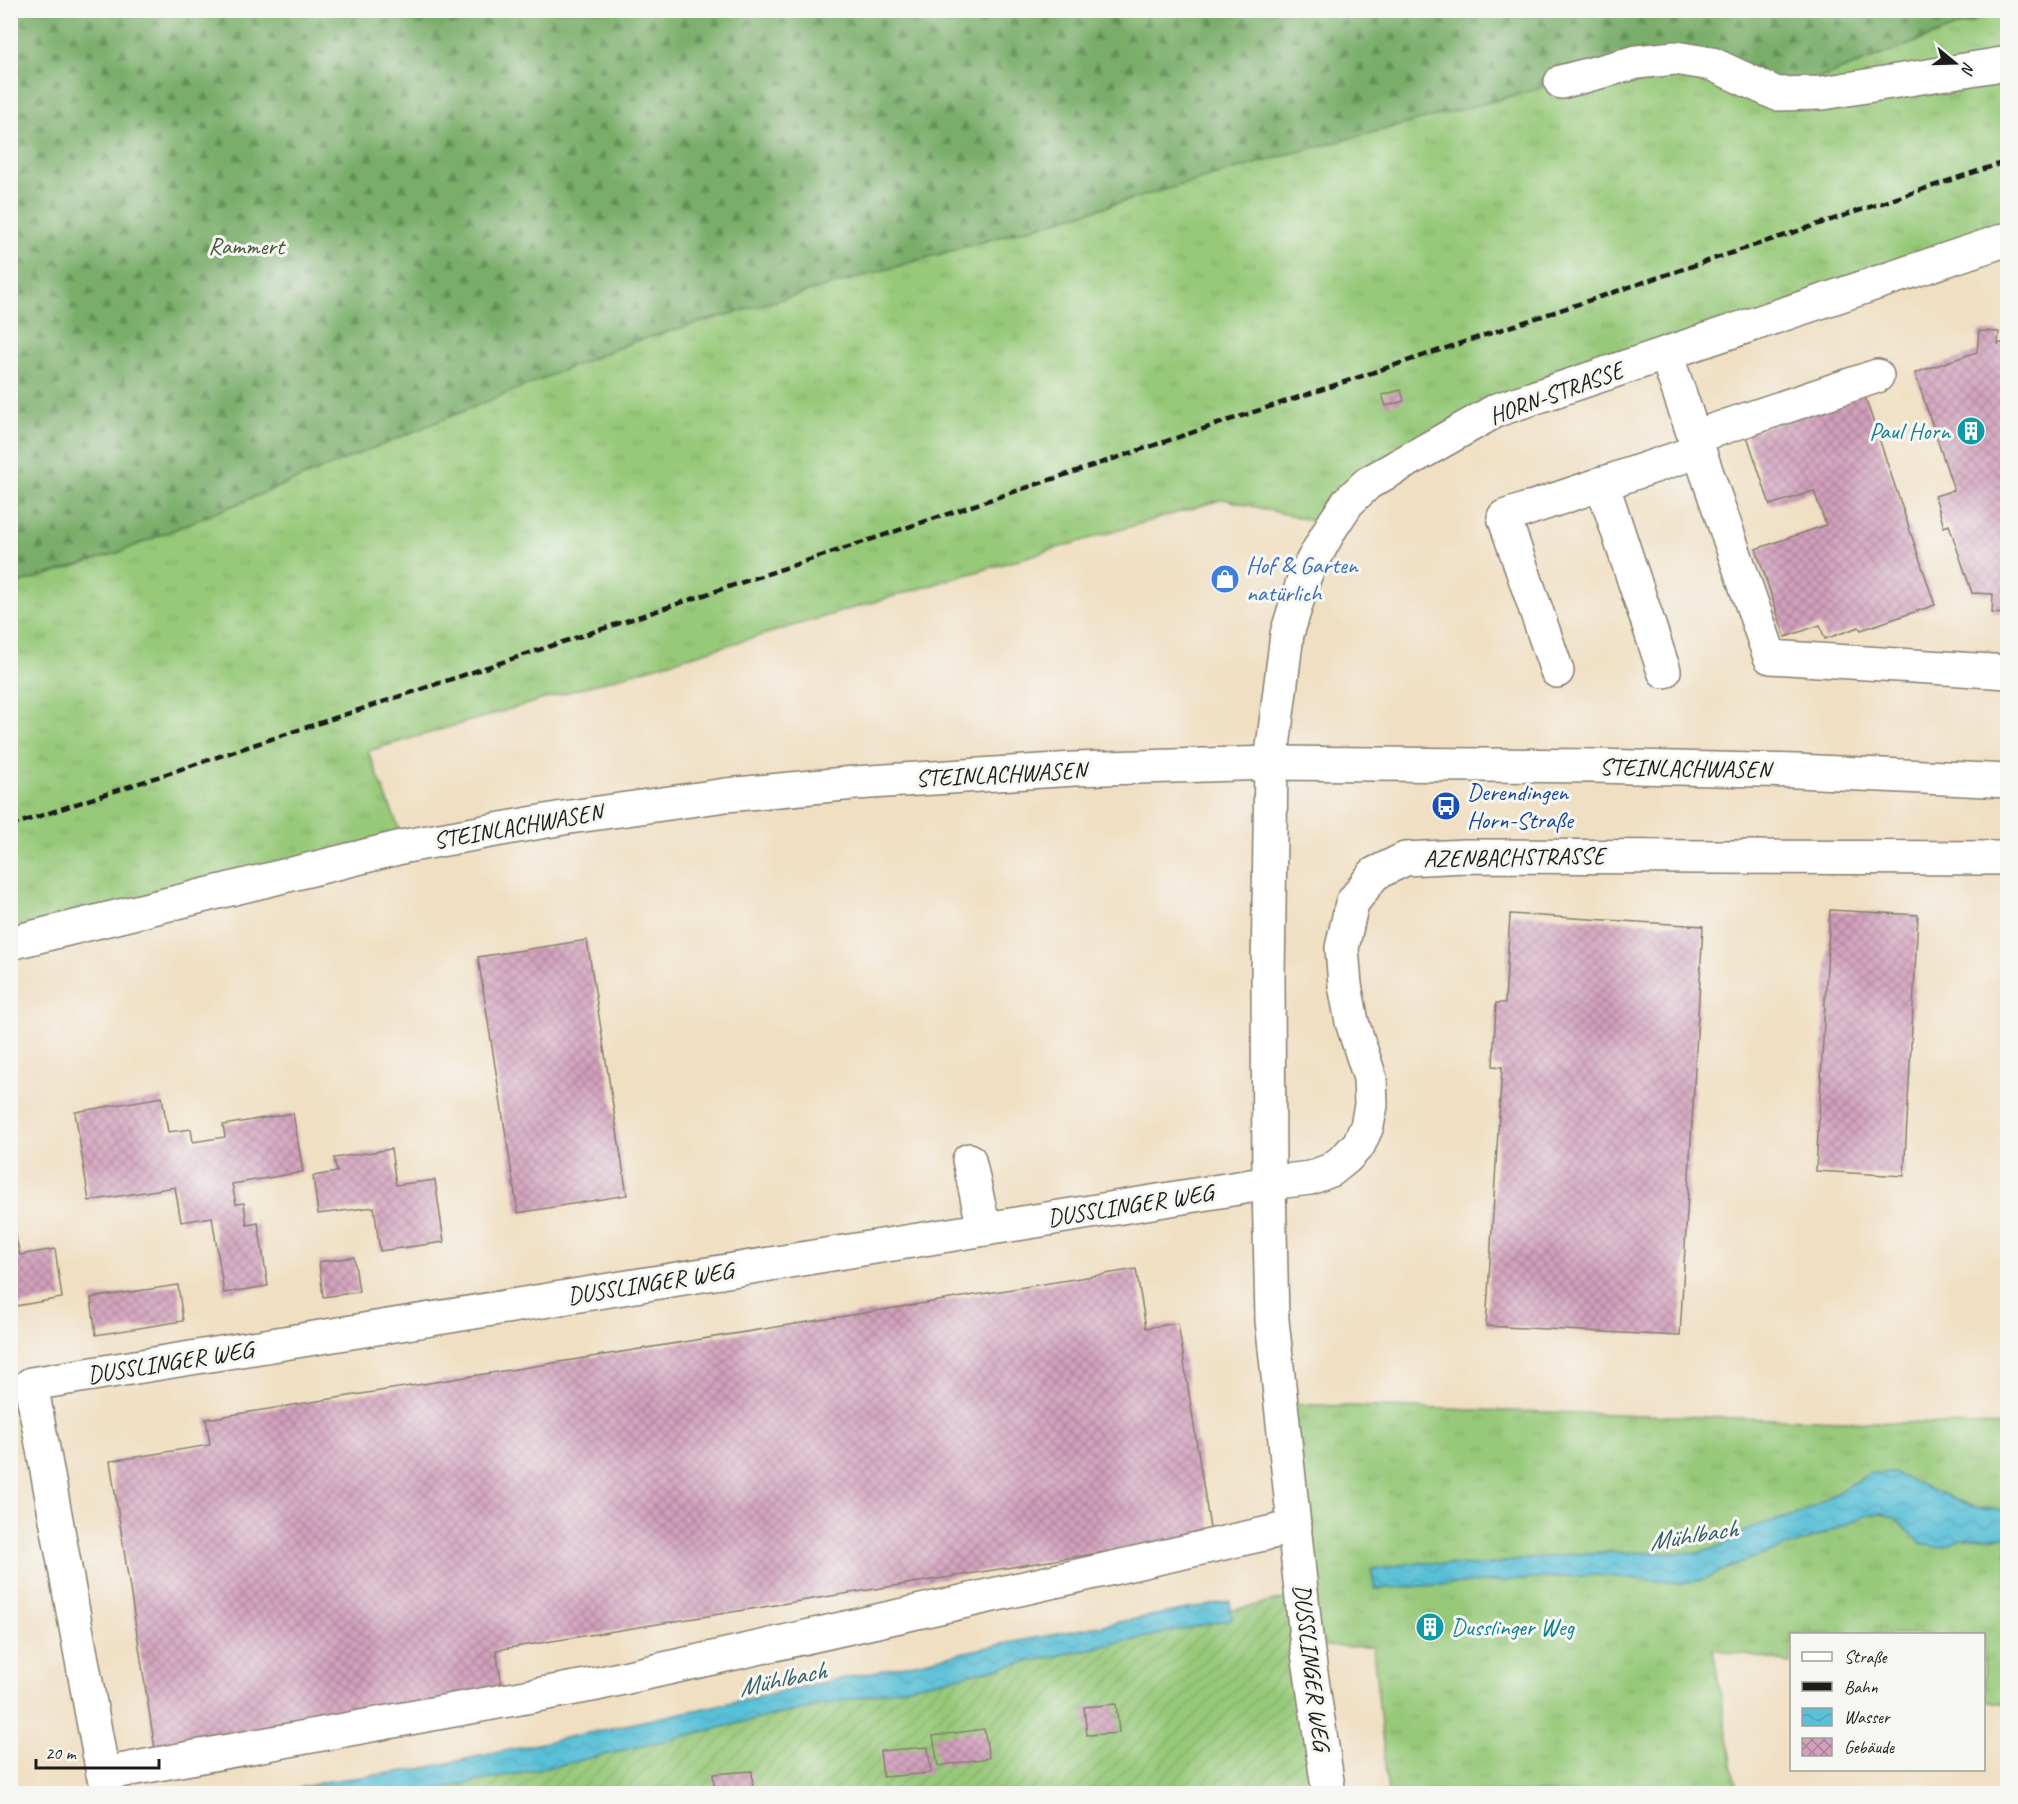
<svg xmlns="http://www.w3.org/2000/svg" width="2018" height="1804" font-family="Caveat,sans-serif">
  <defs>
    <pattern id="grass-tufts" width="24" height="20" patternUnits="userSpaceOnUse" patternTransform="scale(1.5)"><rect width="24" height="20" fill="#97c979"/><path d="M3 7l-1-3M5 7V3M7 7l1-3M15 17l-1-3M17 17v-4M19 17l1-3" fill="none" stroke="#82ac68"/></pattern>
    <pattern id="forest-firs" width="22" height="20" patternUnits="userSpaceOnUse" patternTransform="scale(1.5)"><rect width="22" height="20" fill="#79ad69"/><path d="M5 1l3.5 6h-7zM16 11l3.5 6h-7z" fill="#628c56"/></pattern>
    <pattern id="garden-furrows" width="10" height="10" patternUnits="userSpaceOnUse" patternTransform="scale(1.5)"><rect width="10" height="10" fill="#97c979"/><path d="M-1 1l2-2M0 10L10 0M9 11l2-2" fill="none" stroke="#82ac68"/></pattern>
    <pattern id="water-waves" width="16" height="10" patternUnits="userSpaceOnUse" patternTransform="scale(1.5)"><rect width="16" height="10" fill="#59c0d7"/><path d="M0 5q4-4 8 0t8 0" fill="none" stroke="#4da4b8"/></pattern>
    <pattern id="building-cross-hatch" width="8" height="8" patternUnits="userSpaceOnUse" patternTransform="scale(1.5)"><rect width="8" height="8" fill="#d2a0bc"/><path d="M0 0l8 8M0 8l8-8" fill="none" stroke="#aa8298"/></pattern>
  </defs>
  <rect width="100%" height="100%" fill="#f6f6f2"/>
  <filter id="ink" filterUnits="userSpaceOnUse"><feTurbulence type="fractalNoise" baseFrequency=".0167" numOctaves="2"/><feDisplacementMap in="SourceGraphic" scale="12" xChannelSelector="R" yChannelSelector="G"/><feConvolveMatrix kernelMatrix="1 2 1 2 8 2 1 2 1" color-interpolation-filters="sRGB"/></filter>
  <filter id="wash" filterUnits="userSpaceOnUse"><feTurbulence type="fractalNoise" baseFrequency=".008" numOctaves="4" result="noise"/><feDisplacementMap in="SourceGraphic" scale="24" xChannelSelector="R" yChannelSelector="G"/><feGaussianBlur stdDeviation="1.35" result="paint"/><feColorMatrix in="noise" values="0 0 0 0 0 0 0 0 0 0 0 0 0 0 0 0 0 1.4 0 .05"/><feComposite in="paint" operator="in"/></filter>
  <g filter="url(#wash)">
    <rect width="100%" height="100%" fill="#f0dfc2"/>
    <g fill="url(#grass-tufts)" stroke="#5a724a" stroke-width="1.5">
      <path d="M1999,11H2007V239L1497,410L1332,526L1224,499L368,751L406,846L11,943L10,586L117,553L632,342L1290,154L1637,62L1777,94Z"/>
      <path d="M1281,1404L2007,1426V1705L1984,1701V1634H1792L1791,1663L1713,1649L1737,1793H1388L1373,1647L1307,1646Z"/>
    </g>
    <path fill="url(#forest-firs)" stroke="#4a6442" stroke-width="1.5" d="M11,11H1999L1777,94L1712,64L1561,82L1498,100L1290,154L632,342L117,553L11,586Z"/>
    <path fill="url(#garden-furrows)" stroke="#5a724a" stroke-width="1.5" d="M1303,1595L1329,1794H342L1183,1621Z"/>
    <g fill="url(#water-waves)" stroke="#3a6e7a" stroke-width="1.5">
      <path d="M1870,1473H1893L1974,1507L2007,1511V1536L1963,1539L1939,1548L1921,1543L1895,1518L1882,1513L1868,1515L1819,1536L1739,1563L1702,1580L1681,1583L1597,1575L1375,1589L1371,1570L1417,1562L1475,1566L1536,1558L1598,1552L1697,1553L1720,1547L1750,1528L1804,1512Z"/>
      <path d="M1230,1601L1232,1619L753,1720L561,1765L445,1788L411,1794L277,1793L330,1781L420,1769L1003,1644Z"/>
    </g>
    <g id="blocks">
      <g fill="url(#building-cross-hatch)">
        <path d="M1979,331L1999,332L1998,344L2008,341V614L1992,613L1993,594L1972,593L1949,525L1944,527L1935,496L1954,490L1915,373L1977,352Z"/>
        <path d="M1401,390L1404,401L1386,406L1382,395Z"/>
        <path d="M1864,394L1935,605L1861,630L1859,627L1825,639L1820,625L1785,637L1756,549L1826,525L1814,491L1770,505L1746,433Z"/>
        <path d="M1830,910L1918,915L1904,1176L1816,1171Z"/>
        <path d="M1510,914L1703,926L1680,1336L1486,1326L1502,1067L1493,1066L1496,1003H1505Z"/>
        <path d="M587,940L627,1195L518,1213L478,957Z"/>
        <path d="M162,1097L168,1132L191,1129L193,1142L225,1137L223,1125L293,1113L303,1172L232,1184L236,1204L244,1203L247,1225L258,1223L268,1286L224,1293L212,1217L181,1222L175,1187L89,1201L75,1112Z"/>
        <path d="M391,1149L396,1185L435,1180L444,1242L380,1251L374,1207L318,1214L313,1176L337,1172L334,1158Z"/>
        <path d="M10,1214L20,1255L55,1249L62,1298L10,1307Z"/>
        <path d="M354,1257L359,1292L323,1297L319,1262Z"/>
        <path d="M1136,1269L1146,1328L1178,1323L1211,1535L496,1650L503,1693L155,1749L110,1461L210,1445L206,1419Z"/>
        <path d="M178,1285L183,1321L96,1335L91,1298Z"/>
        <path d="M1423,1622H1438L1437,1633L1423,1632Z"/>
        <path d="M1116,1704L1119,1733L1087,1735L1084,1707Z"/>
        <path d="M984,1729L989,1758L938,1766L933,1736Z"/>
        <path d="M928,1747L931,1773L883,1777L880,1751Z"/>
        <path d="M752,1771L753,1794H715L713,1774Z"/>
      </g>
    </g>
  </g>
  <g filter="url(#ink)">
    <use href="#blocks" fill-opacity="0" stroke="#867e6f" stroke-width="1.5"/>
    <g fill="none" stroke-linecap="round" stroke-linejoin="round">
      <g stroke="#867e6f" stroke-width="36">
        <g id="minor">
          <path d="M1561,82L1637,62L1675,58L1712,64L1777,94L1823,93L2008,63"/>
          <path d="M1666,354L1770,657L2008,672"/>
          <path d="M1694,437L1877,376"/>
          <path d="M1602,483L1664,671"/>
          <path d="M1557,671L1504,517L1699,451"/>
          <path d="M10,943L406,846L563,818L726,795L855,783L1074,769L1271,763L1595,766L1797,771L2008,781"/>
          <path d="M969,1160L984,1229"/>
          <path d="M1295,1527L597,1684L103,1774L31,1384L1269,1183L1310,1178L1331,1170L1346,1158L1359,1144L1367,1126L1371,1105L1370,1078L1352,1022L1345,985L1342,948L1352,903L1374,874L1405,859L1465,856L2008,858"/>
          <path d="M1329,1794L1307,1646L1272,1320L1269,1183L1268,977L1271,763L1287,634L1305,575L1332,526L1348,502L1368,483L1497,410L2008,239"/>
        </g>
      </g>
      <use href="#minor" stroke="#fff" stroke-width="33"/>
      <path stroke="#1c1c1c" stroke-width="4.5" stroke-dasharray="9 4.5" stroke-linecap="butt" d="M10,826L2008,161"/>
    </g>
  </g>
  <defs>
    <g id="building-disc" transform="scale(1.5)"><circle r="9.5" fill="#0f9aa8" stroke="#f6f6f2"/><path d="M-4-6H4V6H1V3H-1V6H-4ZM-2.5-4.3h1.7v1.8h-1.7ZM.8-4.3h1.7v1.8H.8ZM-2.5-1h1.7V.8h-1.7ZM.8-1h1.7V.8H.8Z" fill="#fff"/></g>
    <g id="shop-disc" transform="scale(1.5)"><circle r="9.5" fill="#3f7fe0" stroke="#f6f6f2"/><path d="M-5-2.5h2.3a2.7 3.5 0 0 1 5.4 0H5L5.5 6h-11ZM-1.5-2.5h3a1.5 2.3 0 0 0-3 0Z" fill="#fff"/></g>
    <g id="bus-disc" transform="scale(1.5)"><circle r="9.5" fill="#1a4fb4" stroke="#f6f6f2"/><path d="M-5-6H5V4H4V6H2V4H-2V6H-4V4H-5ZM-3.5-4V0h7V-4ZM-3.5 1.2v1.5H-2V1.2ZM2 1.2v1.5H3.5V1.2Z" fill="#fff"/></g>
  </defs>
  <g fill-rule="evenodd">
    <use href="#building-disc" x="1971" y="431"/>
    <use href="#shop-disc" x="1225" y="579"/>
    <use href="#bus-disc" x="1446" y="806"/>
    <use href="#building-disc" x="1430" y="1627"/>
  </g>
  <g text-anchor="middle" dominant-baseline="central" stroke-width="6" stroke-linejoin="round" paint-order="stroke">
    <g font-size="24" fill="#47593d" stroke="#f6f6f2">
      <text x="246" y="246">Rammert</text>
    </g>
    <g font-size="24" fill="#1c1c1c" stroke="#f6f6f2">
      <text transform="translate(1556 393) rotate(-20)">HORN-STRASSE</text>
      <text transform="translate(1685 768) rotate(1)">STEINLACHWASEN</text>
      <text transform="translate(1001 774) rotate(-3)">STEINLACHWASEN</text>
      <text transform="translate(518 826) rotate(-10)">STEINLACHWASEN</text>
      <text transform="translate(1514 857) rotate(-1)">AZENBACHSTRASSE</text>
      <text transform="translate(1130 1205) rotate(-9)">DUSSLINGER WEG</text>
      <text transform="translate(650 1283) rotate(-9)">DUSSLINGER WEG</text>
      <text transform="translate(170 1362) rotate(-9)">DUSSLINGER WEG</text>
      <text transform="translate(1312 1667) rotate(83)">DUSSLINGER WEG</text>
    </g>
    <g font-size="24" fill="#0d838f" stroke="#f6f6f2" text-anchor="end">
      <text x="1950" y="431">Paul Horn</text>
      <text x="1451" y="1627" text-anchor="start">Dusslinger Weg</text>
    </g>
    <g font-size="24" fill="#366cbe" stroke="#f6f6f2" text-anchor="start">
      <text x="1246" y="565">Hof &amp; Garten<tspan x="1246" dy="28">natürlich</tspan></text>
    </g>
    <g font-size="24" fill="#164399" stroke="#f6f6f2" text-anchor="start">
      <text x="1467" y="792">Derendingen<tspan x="1467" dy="28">Horn-Straße</tspan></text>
    </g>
    <g font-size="26" font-style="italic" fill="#345e67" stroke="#f6f6f2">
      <text transform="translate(1693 1535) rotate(-9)">Mühlbach</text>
      <text transform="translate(782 1679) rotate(-12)">Mühlbach</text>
    </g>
  </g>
  <rect width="2018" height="1804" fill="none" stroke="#f6f6f2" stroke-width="36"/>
  <rect x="1790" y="1633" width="195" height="138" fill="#f6f6f2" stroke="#9f9f9c" stroke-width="1.5"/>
  <rect x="1802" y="1652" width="30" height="9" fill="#ffffff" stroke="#9f9f9c" stroke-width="1.5"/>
  <text x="1844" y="1663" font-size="18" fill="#1c1c1c">Straße</text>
  <rect x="1802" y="1682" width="30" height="9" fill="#1c1c1c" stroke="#9f9f9c" stroke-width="1.5"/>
  <text x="1844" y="1693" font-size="18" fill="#1c1c1c">Bahn</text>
  <rect x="1802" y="1708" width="30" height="18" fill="url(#water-waves)" stroke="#9f9f9c" stroke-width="1.5"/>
  <text x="1844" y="1723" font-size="18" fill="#1c1c1c">Wasser</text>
  <rect x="1802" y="1738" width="30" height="18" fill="url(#building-cross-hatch)" stroke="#9f9f9c" stroke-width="1.5"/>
  <text x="1844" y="1753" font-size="18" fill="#1c1c1c">Gebäude</text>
  <g transform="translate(1955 63) rotate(109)" stroke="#f6f6f2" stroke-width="4.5" paint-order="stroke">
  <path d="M0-4.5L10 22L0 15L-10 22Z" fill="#1c1c1c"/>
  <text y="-9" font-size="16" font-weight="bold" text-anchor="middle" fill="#1c1c1c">N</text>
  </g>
  <path d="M36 1759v9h123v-9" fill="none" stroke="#1c1c1c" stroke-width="3"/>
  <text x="45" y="1759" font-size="18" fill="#1c1c1c" stroke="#f6f6f2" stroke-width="4.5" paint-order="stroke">20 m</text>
</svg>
